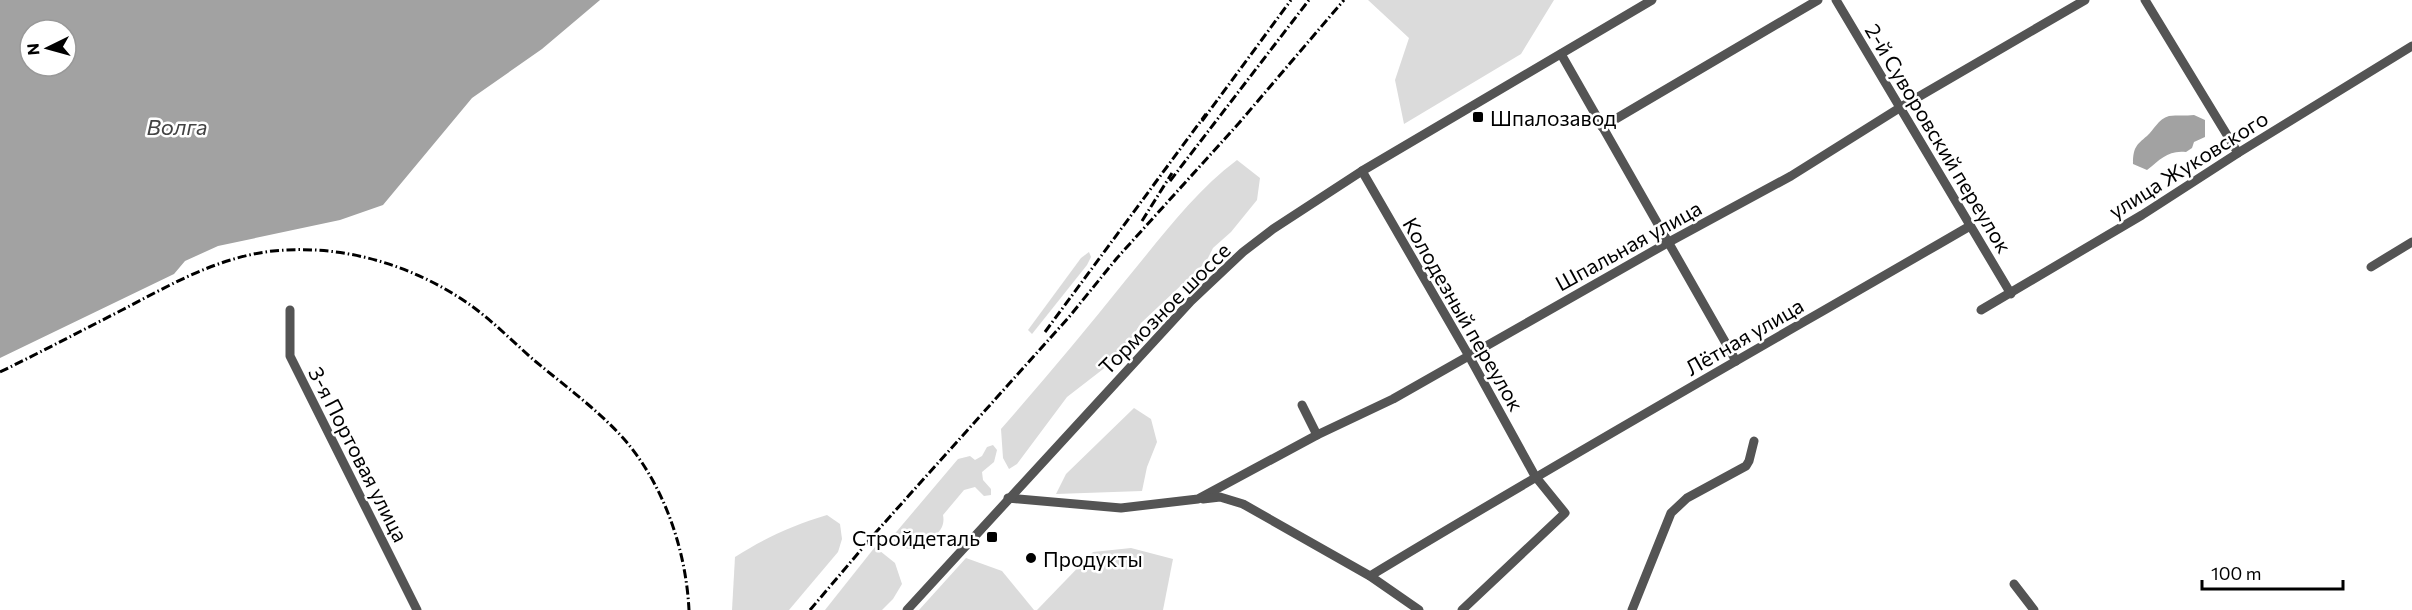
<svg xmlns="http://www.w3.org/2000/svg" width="2412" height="610" font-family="Commissioner,sans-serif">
  <rect width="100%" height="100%" fill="#fff"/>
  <g fill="#dbdbdb">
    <path d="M1368,0H1554L1521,54L1404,124L1395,80L1409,38Z"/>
    <path d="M1237,160L1260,178L1257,200L1231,232L1213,248L1206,262L1141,323L1120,356L1067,397L1017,464L1009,469L1003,458L1001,429C1044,380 1085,331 1125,281C1160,239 1193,193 1237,160Z"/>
    <path d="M1089,252L1091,257L1087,265L1032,334L1028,330L1081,258Z"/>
    <path d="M1134,408L1151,419L1157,442L1147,467L1142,491L1056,494L1066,474Z"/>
    <path d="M993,445L997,450L994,462L982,472L983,480L991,489V495L984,496L975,487L964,490L943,515C947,534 926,541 911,549L898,547L892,537L958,459L970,456L975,460L982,456L987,447Z"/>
    <path d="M827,515L840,524L842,539L838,552L789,610H732L735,557C765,538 793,525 827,515Z"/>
    <path d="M875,547L895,563L902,584L893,599L882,610H825Z"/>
    <path d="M1131,548L1173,559L1163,610H1037L1093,552Z"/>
    <path d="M966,558L1002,571L1034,610H919Z"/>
  </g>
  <g fill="#a2a2a2" fill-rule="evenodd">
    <path d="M0,0H600L542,49L472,98L383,205L340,220L218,246L185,261L174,274L0,358ZM30,30H66V66H30Z"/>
    <path d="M2194,115L2205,120V137L2194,142L2192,148L2186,152C2168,150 2161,159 2147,170L2133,164C2133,148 2136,145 2147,136C2154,130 2158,119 2169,116C2177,115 2186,116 2194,115Z"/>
  </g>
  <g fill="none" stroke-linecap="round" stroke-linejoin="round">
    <g stroke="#545454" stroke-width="9">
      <path d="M1836,0L2011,294"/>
      <path d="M2145,0L2238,153"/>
      <path d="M1561,54L1736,361"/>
      <path d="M1602,127L1818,0"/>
      <path d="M1362,171L1469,356L1535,476L1565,513L1462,610"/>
      <path d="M2371,267L2412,242"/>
      <path d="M290,310V356L417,610"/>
      <path d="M1981,310L2142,215L2238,153L2412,46"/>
      <path d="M1302,405L1317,435"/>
      <path d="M1008,498L1121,508L1198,499L1317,435L1393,399L1669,242L1791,176L1901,107L2085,0"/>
      <path d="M1203,499L1220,497L1243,504L1370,576L1419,610"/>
      <path d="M1370,576C1568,456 1770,342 1970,226"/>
      <path d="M2014,584L2034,610"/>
      <path d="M907,610L1191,301L1243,252L1273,229L1362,171L1652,0"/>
      <path d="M1632,610L1671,513L1687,498L1746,466L1749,461L1754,441"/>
    </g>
    <g stroke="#000" stroke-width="3" stroke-dasharray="9 3 1.5 3" stroke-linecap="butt">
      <path d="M1202,121L1291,0"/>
      <path d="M1170,181L1309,0"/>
      <path d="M1142,221L1172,173"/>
      <path d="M1045,332L1206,114"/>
      <path d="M0,372C41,352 81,331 122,310C170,285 218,257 273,251C341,244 410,264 466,302C491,319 513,342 535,361C565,386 598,410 624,439C664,485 686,550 689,610"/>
      <path d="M810,610L877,531L1069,317L1117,258L1239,123L1344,0"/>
    </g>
  </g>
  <g fill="#000" stroke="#fff" stroke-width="2">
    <rect x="1472" y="111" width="12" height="12" rx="3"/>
    <rect x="986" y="531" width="12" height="12" rx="3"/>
    <circle cx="1031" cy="558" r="6"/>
  </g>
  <g text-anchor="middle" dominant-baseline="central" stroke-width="5" stroke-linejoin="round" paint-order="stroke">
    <g font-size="21" fill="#000" stroke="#fff" text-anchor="start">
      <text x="1490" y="117">Шпалозавод</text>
      <text x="980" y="537" text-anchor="end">Стройдеталь</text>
      <text x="1043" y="558">Продукты</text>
    </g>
    <g font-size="21" fill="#000" stroke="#fff">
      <text transform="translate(1939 138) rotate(59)">2-й Суворовский переулок</text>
      <text transform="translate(2188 164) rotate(-32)">улица Жуковского</text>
      <text transform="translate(1628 245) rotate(-29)">Шпальная улица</text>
      <text transform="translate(1164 308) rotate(-45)">Тормозное шоссе</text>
      <text transform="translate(1464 314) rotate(60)">Колодезный переулок</text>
      <text transform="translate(1744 336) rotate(-30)">Лётная улица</text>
      <text transform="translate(359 454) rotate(63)">3-я Портовая улица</text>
    </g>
    <g font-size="22" font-style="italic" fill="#434343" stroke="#fff">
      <text x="177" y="126">Волга</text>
    </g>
  </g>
  <g transform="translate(48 48) rotate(265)"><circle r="28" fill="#ffffff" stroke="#999999" stroke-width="1.5"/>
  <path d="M0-4.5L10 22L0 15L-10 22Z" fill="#000000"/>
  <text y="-9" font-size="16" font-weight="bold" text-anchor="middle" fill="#000000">N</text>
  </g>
  <path d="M2202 580v9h141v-9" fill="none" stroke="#000000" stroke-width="3"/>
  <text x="2211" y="580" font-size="18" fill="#000000" stroke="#ffffff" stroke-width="4.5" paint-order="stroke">100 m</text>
</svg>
